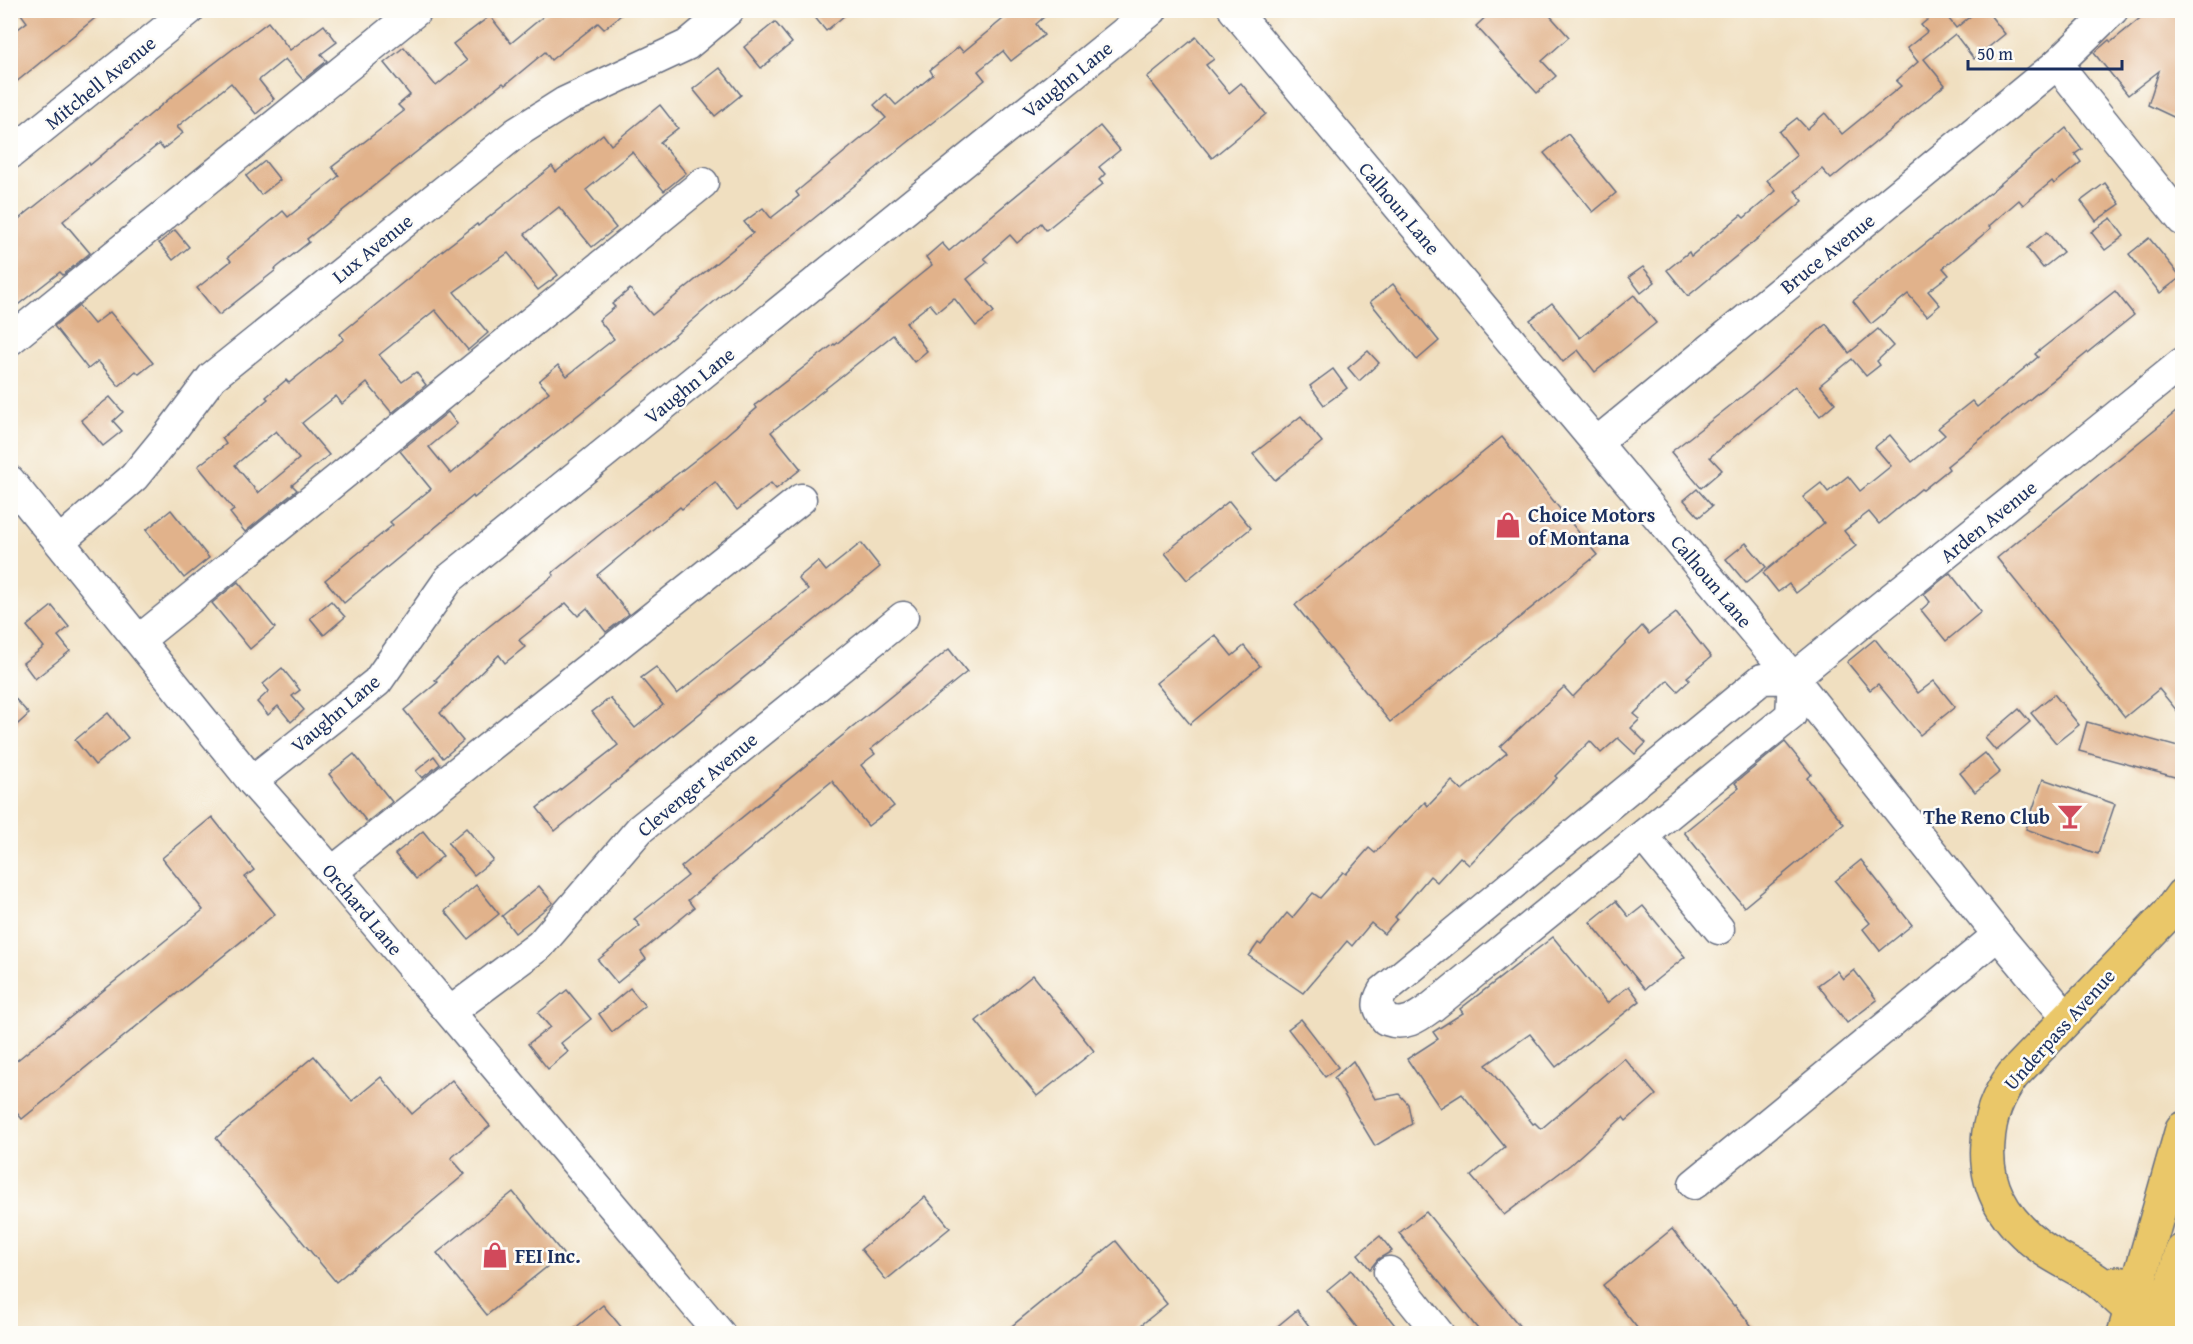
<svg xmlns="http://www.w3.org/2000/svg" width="2193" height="1344" font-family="'Gentium Book Plus',serif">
  <rect width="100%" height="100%" fill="#fdfcf7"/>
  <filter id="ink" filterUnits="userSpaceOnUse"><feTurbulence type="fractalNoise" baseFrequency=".0167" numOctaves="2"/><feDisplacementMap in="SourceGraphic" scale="12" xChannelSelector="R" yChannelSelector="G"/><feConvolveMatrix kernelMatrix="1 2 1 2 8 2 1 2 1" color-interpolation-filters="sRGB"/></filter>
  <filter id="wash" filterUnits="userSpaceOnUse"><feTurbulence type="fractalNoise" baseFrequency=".008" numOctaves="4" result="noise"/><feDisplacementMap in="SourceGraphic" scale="24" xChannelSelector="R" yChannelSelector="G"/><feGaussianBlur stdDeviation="1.35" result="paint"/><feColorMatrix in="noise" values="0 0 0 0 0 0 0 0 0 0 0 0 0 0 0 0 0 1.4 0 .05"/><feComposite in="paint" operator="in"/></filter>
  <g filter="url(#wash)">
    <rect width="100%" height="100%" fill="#f0dfc0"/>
    <g id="blocks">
      <g fill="#e1b28b" fill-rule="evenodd">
        <path d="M18,10H105L10,87V35L27,22Z"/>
        <path d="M551,10H627L604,29L598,23L551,60L545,52L505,85L503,83L307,239L309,242L275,269L276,270L219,315L197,288L231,261L228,257L283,211L288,217L339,176L332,167L404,111L398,105L410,95L384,63L404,47L436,86L467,61L453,44L490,16L511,43Z"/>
        <path d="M809,10H851L826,31Z"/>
        <path d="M1014,10H1052L1036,24L1044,35L1011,61L1003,51L978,71L985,80L760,262L643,363L474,498L473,496L344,603L325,580L393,525L390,522L431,489L400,451L448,412L457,424L429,447L451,474L549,392L539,381L558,365L567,376L614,339L599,320L615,307L612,304L630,289L652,315L753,233L744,222L763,208L771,218L799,196L796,192L886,118L874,105L886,94L896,105L933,75L930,70L959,47L963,52Z"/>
        <path d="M1493,10H1545L1569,37L1542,61L1556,76L1537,93L1476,26Z"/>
        <path d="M1939,10H1942L1956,28L1978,10H1986L2005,34L1974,59L1955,34L1924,59L1945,85L1831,179L1822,169L1795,191L1803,201L1688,296L1667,270L1689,252L1691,256L1741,215L1744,218L1776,191L1767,180L1797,155L1779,132L1797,118L1807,129L1825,113L1842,134L1901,86L1896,81L1918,62L1907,48L1927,32L1921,25Z"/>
        <path d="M2150,10H2173L2182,21V121L2148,105L2159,71L2128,95L2094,53L2109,40L2111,42Z"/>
        <path d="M268,22L290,50L324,25L337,42L321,54L327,61L303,80L285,59L259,80L274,99L256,114L231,83L205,104L177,127L183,133L163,149L159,144L63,221L90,253L63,275L60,272L10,311V226L89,163L90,165L182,88Z"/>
        <path d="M775,22L792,43L761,68L744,47Z"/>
        <path d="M1196,37L1214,59L1206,65L1229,93L1241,83L1266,114L1212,158L1147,77Z"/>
        <path d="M720,68L741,95L715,116L693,89Z"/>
        <path d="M660,105L678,128L660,142L686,173L664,191L632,152L586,190L616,228L592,247L559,207L525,234L558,275L538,290L508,253L454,292L488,333L468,350L435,310L379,355L402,382L416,372L426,385L392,413L367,383L342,404L336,396L302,423L329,455L292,485L297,490L245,532L230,513L234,510L198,466L226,444L222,438L268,399L266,397L286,380L289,383L344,339L340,334L438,254L477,224L478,226L552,166L556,172L603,134L611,145ZM276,431L299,459L258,493L235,465Z"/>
        <path d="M1100,126L1120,150L1099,167L1105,174L1099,180L1103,184L1046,230L1041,223L1017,243L1010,235L984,258L988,262L967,279L994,312L976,326L954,298L937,312L930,304L906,323L927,351L914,362L893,335L771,432L801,469L776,489L771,483L737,510L715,482L682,509L680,507L597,575L629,614L606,632L587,608L578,616L566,603L519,640L525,647L505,663L499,655L440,713L463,741L443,758L404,710L438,682L435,680L487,628L554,575L552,573L603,532L717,443L757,408L755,405L834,344L835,345L932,265L926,257L942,243L949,251Z"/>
        <path d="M2066,128L2082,149L2075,154L2081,162L2054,184L2052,181L2023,205L2019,200L1989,226L1991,228L1943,268L1949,275L1928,291L1940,305L1927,316L1908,294L1871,324L1853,301L1993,190Z"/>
        <path d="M1568,134L1616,193L1593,212L1544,153Z"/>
        <path d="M265,161L280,180L261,195L246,176Z"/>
        <path d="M2105,183L2120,204L2096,221L2081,201Z"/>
        <path d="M2111,218L2124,236L2105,250L2091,232Z"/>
        <path d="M175,230L189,247L173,260L159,243Z"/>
        <path d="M2047,232L2063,252L2043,268L2027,248Z"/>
        <path d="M2149,238L2181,277L2160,293L2129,254Z"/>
        <path d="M1643,267L1655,282L1641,293L1629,277Z"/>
        <path d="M1393,284L1439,341L1417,360L1370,302Z"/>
        <path d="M2115,291L2134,315L1947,466L1949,469L1923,490L1921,489L1879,524L1869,512L1844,531L1856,546L1827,569L1796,593L1789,584L1778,592L1763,573L1824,523L1803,497L1821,483L1828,492L1848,476L1860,491L1891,466L1875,447L1890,435L1912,462L1945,435L1938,428L1972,401L1977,407L2038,357L2035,354Z"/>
        <path d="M1634,295L1656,323L1595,372L1578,350L1563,362L1530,320L1552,303L1580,338Z"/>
        <path d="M79,306L94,324L110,312L153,363L139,374L136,371L119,386L98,361L88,369L54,326Z"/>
        <path d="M1826,324L1849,353L1878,329L1893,346L1877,361L1880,365L1866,376L1852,359L1820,385L1835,403L1820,416L1795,386L1710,457L1722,470L1701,488L1671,452L1749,391Z"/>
        <path d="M1368,351L1379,363L1359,381L1348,368Z"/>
        <path d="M1333,369L1347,388L1324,405L1310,386Z"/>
        <path d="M110,397L123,412L113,421L122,431L103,446L81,420Z"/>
        <path d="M2182,407V717L2159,689L2125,717L1997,558Z"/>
        <path d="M1301,416L1322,442L1275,480L1253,454Z"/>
        <path d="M1502,437L1597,555L1390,722L1295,605Z"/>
        <path d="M1697,489L1712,506L1699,517L1684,500Z"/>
        <path d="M1229,501L1251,528L1187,580L1165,553Z"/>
        <path d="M171,510L209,558L184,578L146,530Z"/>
        <path d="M861,543L880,567L555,831L537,808L618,745L592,712L610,698L635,728L663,705L641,678L656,667L677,694L808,590L798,578L818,561L826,571Z"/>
        <path d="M1746,543L1766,567L1746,583L1726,559Z"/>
        <path d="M1950,573L1981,612L1946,641L1921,610L1930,602L1924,594Z"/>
        <path d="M238,582L275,628L250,649L212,603Z"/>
        <path d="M331,601L345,617L324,635L310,618Z"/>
        <path d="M52,606L69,627L58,636L70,651L35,679L23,663L44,647L27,626Z"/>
        <path d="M1676,613L1711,657L1687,677L1690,680L1678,691L1668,680L1634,714L1640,719L1631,728L1646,743L1635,754L1618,738L1601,753L1590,741L1555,776L1557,778L1534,802L1513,819L1469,865L1460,857L1437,882L1430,876L1395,917L1397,919L1384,934L1371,923L1352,946L1347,941L1303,993L1249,956L1258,943L1261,945L1287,913L1292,918L1313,893L1320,898L1343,872L1346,874L1369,848L1375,853L1399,827L1400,828L1425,802L1428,806L1452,781L1462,790L1507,753L1500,747L1564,687L1573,697L1642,626L1649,634Z"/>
        <path d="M1215,635L1232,656L1244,646L1260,666L1190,724L1156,683Z"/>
        <path d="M1875,639L1918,693L1934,681L1955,707L1920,735L1878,684L1870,690L1847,662Z"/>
        <path d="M949,649L967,672L871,749L875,754L861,765L894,806L868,826L832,781L688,900L694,908L641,952L646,959L617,983L598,960L640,926L634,919L688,876L681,867Z"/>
        <path d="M282,668L300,690L292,696L304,710L291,722L278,706L268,715L257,702L269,691L263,684Z"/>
        <path d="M10,693L29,714L10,731Z"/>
        <path d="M2054,694L2079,725L2056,743L2031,713Z"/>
        <path d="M2019,709L2030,722L1996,751L1985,738Z"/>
        <path d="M108,713L128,738L95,765L75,740Z"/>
        <path d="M2087,722L2182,748V779L2079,751Z"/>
        <path d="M1785,742L1811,774L1807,778L1844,824L1744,907L1684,832L1739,788L1735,783Z"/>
        <path d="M1985,753L2000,772L1975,792L1960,773Z"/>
        <path d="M354,754L392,802L367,822L329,774Z"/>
        <path d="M434,756L440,764L422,778L416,771Z"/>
        <path d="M2043,779L2115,804L2098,854L2026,829Z"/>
        <path d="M212,817L254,870L245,877L275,914L22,1119L10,1105V1066L203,910L162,858Z"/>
        <path d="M466,828L493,860L474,875L448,843Z"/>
        <path d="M423,831L443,856L416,879L395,854Z"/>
        <path d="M1861,860L1912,925L1880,951L1863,929L1870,923L1835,881Z"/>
        <path d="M476,885L499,914L468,939L445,911Z"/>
        <path d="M539,886L553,903L515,933L502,916Z"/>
        <path d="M1616,901L1629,917L1643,906L1685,957L1645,989L1590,922Z"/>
        <path d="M1553,937L1607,1003L1629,986L1640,1001L1556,1067L1530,1034L1486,1065L1533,1124L1535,1123L1541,1129L1624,1058L1656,1095L1626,1121L1623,1117L1570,1165L1504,1215L1471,1176L1505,1147L1462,1094L1440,1108L1407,1059L1438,1039L1433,1032L1463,1013L1460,1009Z"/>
        <path d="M1854,970L1877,1000L1847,1023L1818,985L1837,971L1843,979Z"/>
        <path d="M1033,975L1094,1051L1037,1096L976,1021Z"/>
        <path d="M630,988L645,1006L612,1032L599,1014Z"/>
        <path d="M567,990L591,1019L561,1043L568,1052L548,1069L528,1044L550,1027L538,1013Z"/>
        <path d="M1301,1019L1338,1067L1325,1077L1288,1029Z"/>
        <path d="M314,1056L352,1101L381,1077L412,1114L452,1080L490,1126L451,1158L465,1174L336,1282L216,1138Z"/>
        <path d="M1353,1061L1375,1099L1399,1094L1408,1104L1412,1124L1375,1146L1334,1078Z"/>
        <path d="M513,1192L563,1254L487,1315L437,1253Z"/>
        <path d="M925,1197L950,1228L886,1280L861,1249Z"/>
        <path d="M1426,1212L1526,1334H1482L1399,1233Z"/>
        <path d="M1672,1229L1734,1306L1735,1305L1758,1334H1642L1603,1285Z"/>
        <path d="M1380,1236L1392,1251L1378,1259L1370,1269L1358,1254Z"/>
        <path d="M1116,1241L1167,1304L1130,1334H1002Z"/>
        <path d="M1351,1270L1402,1334H1362L1327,1290Z"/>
        <path d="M603,1305L627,1334H568Z"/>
        <path d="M1297,1310L1315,1334H1268Z"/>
      </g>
    </g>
  </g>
  <g filter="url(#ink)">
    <use href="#blocks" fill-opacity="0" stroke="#666d80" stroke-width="1.5"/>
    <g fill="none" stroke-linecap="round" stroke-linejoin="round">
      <g stroke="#666d80" stroke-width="33">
        <g id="minor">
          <path d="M1234,10L1793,678L1998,935L2067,1018"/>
          <path d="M2057,64L2182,220"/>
          <path d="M10,154L189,10"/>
          <path d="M10,340L417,10"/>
          <path d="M1597,442L2057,64L2113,10"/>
          <path d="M10,481L252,781L332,872L720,1334"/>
          <path d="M60,541L134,477L170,433L212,377L516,133L565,102L687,45L729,10"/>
          <path d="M139,640L703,183"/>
          <path d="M1793,678L1791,715L1432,1007C1417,1018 1405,1027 1386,1020C1377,1008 1376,1003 1383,991L1762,679Z"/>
          <path d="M1793,678L2182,363"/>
          <path d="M252,781L377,682L449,579L1152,10"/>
          <path d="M1643,836L1719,929"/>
          <path d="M332,872L801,499"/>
          <path d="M450,1012L540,945L640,829L903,617"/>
          <path d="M1694,1184L1998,935"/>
          <path d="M1389,1272L1439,1334"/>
        </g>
      </g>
      <g stroke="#666d80" stroke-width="36">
        <g id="major">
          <path d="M2117,1283L2137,1286L2182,1313"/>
          <path d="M2161,1324L2182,1251"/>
          <path d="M2124,1334L2182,1129"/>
          <path d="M2171,1334C2158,1326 2144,1318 2131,1310C2119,1301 2109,1289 2096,1280C2080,1269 2061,1261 2045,1250C2007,1224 1984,1189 1988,1143C1989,1118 1998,1095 2013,1075L2167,915L2182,895"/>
        </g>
      </g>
      <use href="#minor" stroke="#fff" stroke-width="30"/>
      <use href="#major" stroke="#eac769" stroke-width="33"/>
    </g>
  </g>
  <defs>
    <g id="shop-bare" transform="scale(2.07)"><path d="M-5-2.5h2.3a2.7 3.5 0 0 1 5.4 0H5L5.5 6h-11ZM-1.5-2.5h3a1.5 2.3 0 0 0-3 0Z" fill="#d1495b" stroke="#fdfcf7" stroke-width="2.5" paint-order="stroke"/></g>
    <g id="bar-bare" transform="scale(2.07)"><path d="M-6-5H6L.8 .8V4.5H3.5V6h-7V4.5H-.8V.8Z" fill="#d1495b" stroke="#fdfcf7" stroke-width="2.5" paint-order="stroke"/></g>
  </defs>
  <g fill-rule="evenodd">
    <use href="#shop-bare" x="1508" y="525"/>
    <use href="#bar-bare" x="2070" y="816"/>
    <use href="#shop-bare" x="495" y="1255"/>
  </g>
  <g text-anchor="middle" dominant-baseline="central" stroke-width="5" stroke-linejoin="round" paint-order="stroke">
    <g font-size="20" fill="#1b2f5e" stroke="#fdfcf7">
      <text transform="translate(1067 79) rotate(-39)">Vaughn Lane</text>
      <text transform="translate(100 82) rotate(-39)">Mitchell Avenue</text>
      <text transform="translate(1400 208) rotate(50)">Calhoun Lane</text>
      <text transform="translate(372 248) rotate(-39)">Lux Avenue</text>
      <text transform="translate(1827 253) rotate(-39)">Bruce Avenue</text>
      <text transform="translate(689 385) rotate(-39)">Vaughn Lane</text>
      <text transform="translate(1988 521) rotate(-39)">Arden Avenue</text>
      <text transform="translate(1712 581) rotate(50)">Calhoun Lane</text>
      <text transform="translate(335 713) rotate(-40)">Vaughn Lane</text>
      <text transform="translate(697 784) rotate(-40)">Clevenger Avenue</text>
      <text transform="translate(363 909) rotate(50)">Orchard Lane</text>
      <text transform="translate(2059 1029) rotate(-48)">Underpass Avenue</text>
    </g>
    <g font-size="20" font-weight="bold" fill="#1b2f5e" stroke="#fdfcf7" text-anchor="start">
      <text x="1528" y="514">Choice Motors<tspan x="1528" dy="23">of Montana</tspan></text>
      <text x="2050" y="816" text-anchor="end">The Reno Club</text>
      <text x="515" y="1255">FEI Inc.</text>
    </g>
  </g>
  <rect width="2193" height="1344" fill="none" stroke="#fdfcf7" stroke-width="36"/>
  <path d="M1968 60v9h154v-9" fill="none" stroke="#1b2f5e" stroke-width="3"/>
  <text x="1977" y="60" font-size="18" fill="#1b2f5e" stroke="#fdfcf7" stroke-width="4.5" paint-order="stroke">50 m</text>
</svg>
